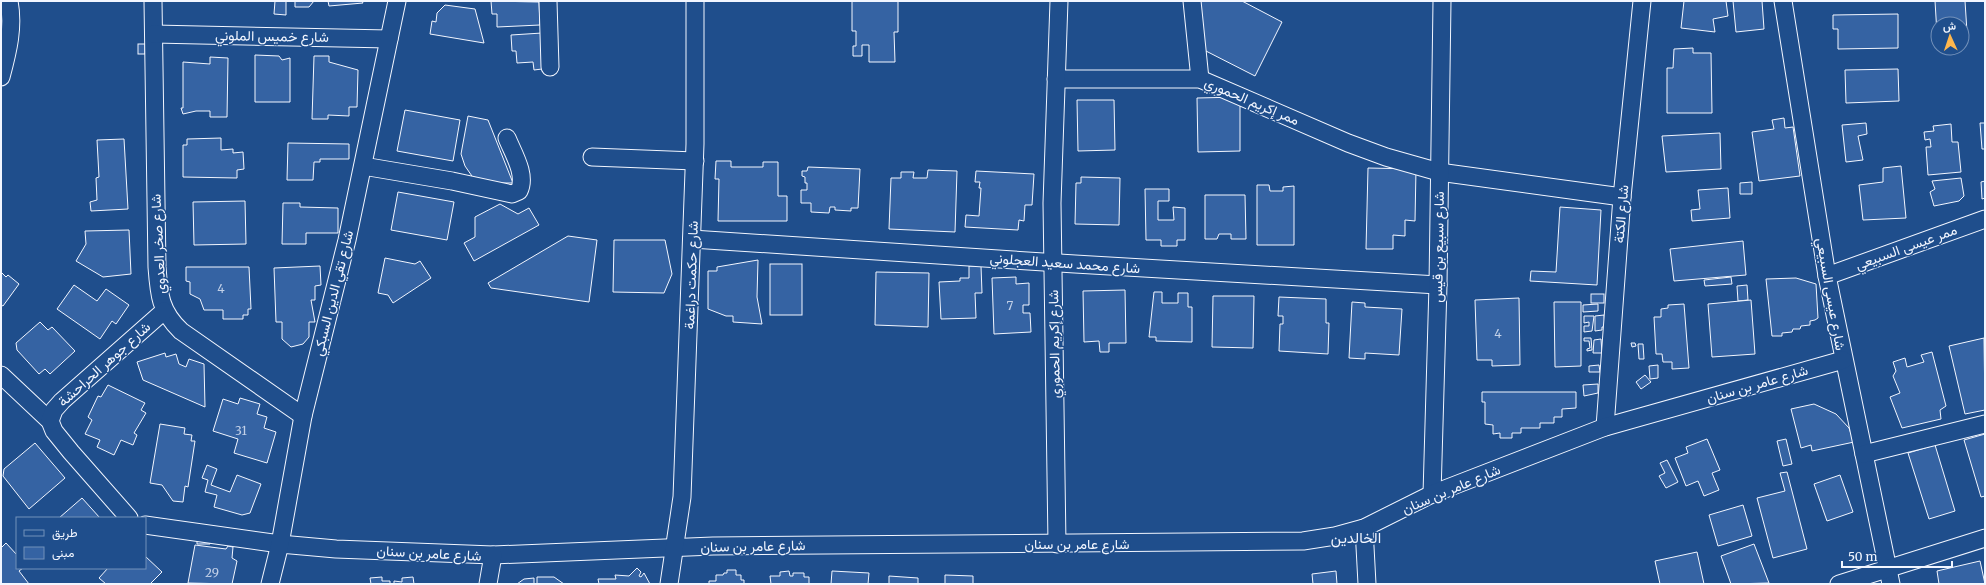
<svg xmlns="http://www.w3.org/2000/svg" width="1986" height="585" font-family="Merriweather,Vazirmatn,serif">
  <rect width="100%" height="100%" fill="#1f4e8c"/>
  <g fill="#3563a3" stroke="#f2f6ff">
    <path d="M275,1H286V15L274,14Z"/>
    <path d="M295,1H314L309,7H295Z"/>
    <path d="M328,1H362L363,3L329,6Z"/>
    <path d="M491,1L539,2L540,25L497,27V14H492Z"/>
    <path d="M852,1H898V32H894L895,62H869V45H862V56H853V46H856V31H852Z"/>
    <path d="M1193,1H1242L1282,22L1255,76L1202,49Z"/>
    <path d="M1684,1H1726L1728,16L1713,19L1715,32L1681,28Z"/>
    <path d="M1733,1H1762L1764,29L1736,32Z"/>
    <path d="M1935,1H1965L1967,32H1962V24H1938L1937,34Z"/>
    <path d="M445,5L475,9L484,43L430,34L432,21L436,22L437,13Z"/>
    <path d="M1898,14V48L1838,49V29H1833V15Z"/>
    <path d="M542,33V69L534,70L533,62L517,63L516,51H512L511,35Z"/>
    <rect x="138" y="44" width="7" height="10"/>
    <path d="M1693,48V53H1711L1712,113H1667V68H1673L1674,49Z"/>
    <path d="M255,55L279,56L282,60L290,58V102H255Z"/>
    <path d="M314,56H329V62L358,70L357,107H349V116L328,115V119H312Z"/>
    <path d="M210,57L228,58L227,117H210V111H196L183,114L181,108H183V62L210,64Z"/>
    <path d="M1898,69L1899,101L1846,103L1845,70Z"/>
    <path d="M1240,97V151L1198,152L1197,98Z"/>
    <path d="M1077,100H1114L1115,150L1078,151Z"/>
    <path d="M405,110L460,120L453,161L397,151Z"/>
    <path d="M468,116L488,120L513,183H493L474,179L465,166L461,154Z"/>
    <path d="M1784,118L1785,128L1793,127L1800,176L1759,181L1752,132L1774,129L1772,120Z"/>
    <path d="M1866,123L1867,134L1858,136L1863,160L1846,162L1842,125Z"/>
    <path d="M1980,123H1985V153V149H1982Z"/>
    <path d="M1951,124L1952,142H1958L1961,172L1928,175L1926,147H1931L1930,139L1925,140L1924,132L1934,131L1933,126Z"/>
    <path d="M1720,133L1721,169L1666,172L1662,136Z"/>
    <path d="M221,138V150L233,149V153L243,152L244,169L237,170V178L183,177V145H187V139Z"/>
    <path d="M124,139L128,209L91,211L90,202L97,200L96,178L99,177L97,140Z"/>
    <path d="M288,143L349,144V159H320V162H314L313,180H287Z"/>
    <path d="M716,161H731V167H763V162H778V196H787V221H718L719,179H715Z"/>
    <path d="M1901,166L1906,218L1863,220L1859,185L1883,182V168Z"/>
    <path d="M808,167L860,169L858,208H851V211L835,210V207H830L829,213L811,212V203H801V190H807V183H805V177L802,176V171H807Z"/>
    <path d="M1368,168L1416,169L1415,221L1405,220V236L1393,235V249H1366Z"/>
    <path d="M928,170L957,171L955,232L889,229L891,178H901V172H914L913,178H927Z"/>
    <path d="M976,171L1034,174L1032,205H1025L1024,221L1019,220L1018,230L965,227L966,215L979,216L981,188H979L980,182H975Z"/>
    <path d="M1081,177L1120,178L1119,225L1075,224L1076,183H1081Z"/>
    <path d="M1961,178L1964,196L1959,201L1934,206L1930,192L1935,189L1932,181Z"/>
    <path d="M1985,181V198L1982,199L1981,182Z"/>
    <path d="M1752,182V194H1740V183Z"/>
    <path d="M1257,185H1269L1270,191H1283V187L1294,186V245H1257Z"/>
    <path d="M1728,188L1730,218L1692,221L1691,210L1700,209L1698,190Z"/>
    <path d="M1145,189H1169V201H1158V220H1174L1173,207L1185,208V240H1177V246H1161V240H1146Z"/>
    <path d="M398,192L454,202L447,240L391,230Z"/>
    <path d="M1205,195H1245L1246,239H1231V234H1219L1217,239H1205Z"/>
    <path d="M245,201L246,244L194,245L193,202Z"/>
    <path d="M283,203H300V207L338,208V233H306V244H282Z"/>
    <path d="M500,204L518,214L529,208L539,225L474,261L464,243L475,237V217Z"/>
    <path d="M1560,207L1601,210L1597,285L1530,281L1531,271L1556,272Z"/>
    <path d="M129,230L131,274L103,277L76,261L86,244L85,231Z"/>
    <path d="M568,236L597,240L589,302L491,288L488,283Z"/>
    <path d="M614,240H665L672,274L664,293L613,292Z"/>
    <path d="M1743,241L1746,275L1674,281L1670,249Z"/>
    <path d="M385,258L415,264L420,261L431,278L393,303L388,295L378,293Z"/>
    <path d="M758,260L757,297L762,324L733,322V316H726L708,309V271H717V267Z"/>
    <rect x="770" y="264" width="32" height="51"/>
    <path d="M320,266L321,285L315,286V300H311L315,322H309V337L303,344L291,347L282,339V322H276L274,268Z"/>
    <path d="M969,266H981L982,293H975L976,318L941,319L939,282L960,281V278H969Z"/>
    <path d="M186,267H249L251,309H248V315H243V319H223V310H204L200,299L190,294V282L186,281Z"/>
    <path d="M1,272L6,277L8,275L19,284L3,306L1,305Z"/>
    <path d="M876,272L929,273L928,327L875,325Z"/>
    <path d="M1016,277V284L1029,283V305H1023V313H1030L1031,332L994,334L992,278Z"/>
    <path d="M1731,277L1732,284L1705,286L1704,280Z"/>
    <path d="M1796,278L1816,284L1818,318L1815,320L1810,321V325L1801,326L1800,329H1793L1792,332L1782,333V336H1772L1766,279Z"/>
    <path d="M74,285L97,301L106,289L129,305L116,324L112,321L100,339L57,309Z"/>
    <path d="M1747,285L1748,300L1738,301L1737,286Z"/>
    <path d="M1125,290L1126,343H1109V352H1100L1099,341L1084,342L1083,291Z"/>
    <path d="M1154,292H1162V303H1178V293H1188V307H1192V342L1156,341V337H1149Z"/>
    <rect x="1591" y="294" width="13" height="9"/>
    <path d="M1213,296H1254L1253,348L1212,347Z"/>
    <path d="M1279,297L1326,299V323H1329L1328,354L1279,351L1280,324H1283V316H1278Z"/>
    <path d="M1519,298L1520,365L1492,366V360H1477L1475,300Z"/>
    <path d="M1751,300L1755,354L1712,357L1708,304Z"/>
    <path d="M1352,302L1365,303V307L1402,309L1399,355L1365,353V359L1349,358Z"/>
    <path d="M1554,302H1581V366L1555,367Z"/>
    <path d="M1598,304V311L1583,312V305Z"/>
    <path d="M1684,304L1689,368L1672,369V362H1663L1662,354H1656L1654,317H1661V309L1668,308V305Z"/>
    <path d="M1604,315L1605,327H1602V330L1595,331V316Z"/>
    <path d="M1584,316H1594L1592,331L1584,332V326H1589V322L1584,323Z"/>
    <path d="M40,322L48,330L52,327L75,351L50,374L45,369L39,374L17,350L16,343Z"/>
    <path d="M1584,338H1591L1592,350L1587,351V349L1590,348L1589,341H1584Z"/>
    <path d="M1984,338L1985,410L1965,414L1949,346Z"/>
    <path d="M1601,339L1602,353H1593L1594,340Z"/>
    <path d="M1631,343H1635L1636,346L1632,347Z"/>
    <path d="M1638,344H1643L1644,359H1639Z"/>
    <path d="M1932,352L1946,406L1940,410L1941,419L1902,428L1890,397L1900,393L1893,376L1896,371L1893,362L1905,358L1907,367L1924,362L1921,355Z"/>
    <path d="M165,353L166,357L176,354L179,364L186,367L189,359L204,364L205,407L143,380L137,362Z"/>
    <path d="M1599,365L1600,372H1589V366Z"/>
    <path d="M1658,365V378L1650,379L1649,366Z"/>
    <path d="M1645,375L1651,382L1641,389L1636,382Z"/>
    <path d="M1598,384V393L1584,396L1583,385Z"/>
    <path d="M108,385L145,403L141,410L146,413L134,433L137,435L133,445L121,440L114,455L97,447L100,440L85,434L92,420L88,417L98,396L101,397Z"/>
    <path d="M1482,392H1576V408L1562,409V417H1554V423H1540V428H1521V433H1512V438H1500V433L1493,434V425L1485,424V402H1482Z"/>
    <path d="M240,398L260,404L257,414L267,417L264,428L276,432L267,463L234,453L238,439L213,431L223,399L238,404Z"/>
    <path d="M1814,404L1836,414L1849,428L1854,442L1812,451L1811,445L1801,448L1791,409Z"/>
    <path d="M160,424L185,428L184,434L192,435L191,441H195L188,487L185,486L183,502L173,501L162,485L150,483Z"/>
    <path d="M1985,434V496L1981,497L1964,440Z"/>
    <path d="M1707,439L1720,470L1712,473L1719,490L1704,496L1698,481L1686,486L1675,458L1688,453L1686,447Z"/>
    <path d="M1786,439L1792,464L1783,466L1777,441Z"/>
    <path d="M35,443L65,478L29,509L3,476L4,469Z"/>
    <path d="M1935,445L1955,511L1929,519L1908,453Z"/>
    <path d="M1667,460L1678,482L1666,488L1659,476L1665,473L1660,463Z"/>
    <path d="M207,465L217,469L211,485L230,492L237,475L261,484L250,513L242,515L214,507L217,495L205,492L208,480L202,478Z"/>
    <path d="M1787,472L1807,549L1773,558L1757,498L1785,491L1780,473Z"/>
    <path d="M1840,475L1853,512L1827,521L1814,484Z"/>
    <path d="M82,498L100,518H59Z"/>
    <path d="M1743,505L1752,536L1718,546L1709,515Z"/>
    <path d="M197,536L211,537L210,544H197Z"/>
    <path d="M6,543L17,555V568H23L19,571L29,584H1V548Z"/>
    <path d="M1754,544L1769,583L1731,584L1721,556Z"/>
    <path d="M195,545L226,549L228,546L233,547L232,558L237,561L232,584L188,583Z"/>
    <path d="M1697,552L1704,584H1660L1655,561Z"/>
    <path d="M145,556L162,572L150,584H106L99,578L108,568H145Z"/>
    <path d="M1980,561L1985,584H1939L1937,571Z"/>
    <path d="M637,568L641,572L639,576L641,577L644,573L650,584H599L598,579H616L615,575L629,576Z"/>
    <path d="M727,570H736V575H741V580H744V584H709V581H716V575H723L724,573H727Z"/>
    <path d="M789,571L790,576H793V573H804V577H809V584H771L770,576H780V572Z"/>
    <path d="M832,571L869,573L868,584H831Z"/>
    <path d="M1336,571L1337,584H1313L1312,574Z"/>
    <path d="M945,575L973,576V584H945Z"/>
    <path d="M889,576L918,578V584H889Z"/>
    <path d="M382,577V581H390V584H371L370,578Z"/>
    <path d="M413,577L414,584H394V581L402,582V578Z"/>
    <path d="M537,577H554L564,584H537Z"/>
    <path d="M534,578V584H517L524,579Z"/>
  </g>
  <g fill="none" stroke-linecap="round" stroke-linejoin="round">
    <g stroke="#f2f6ff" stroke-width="19">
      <g id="minor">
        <path d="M153,1L157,267C159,295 160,311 181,331L303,416"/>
        <path d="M548,1L550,67"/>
        <path d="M1192,1L1200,79"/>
        <path d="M1783,1L1827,276L1891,584"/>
        <path d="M154,34L389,39"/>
        <path d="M1,77C8,51 14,27 9,1"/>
        <path d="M1056,79H1200L1348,143L1386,157L1439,172L1622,197"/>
        <path d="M592,157L695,161"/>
        <path d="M363,166L452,181L512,194L519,191C527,175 513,153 507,138"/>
        <path d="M692,239L1075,264L1438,285"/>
        <path d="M1827,276L1985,219"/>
        <path d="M1,375L50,421L54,431L71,452L129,518"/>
        <path d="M50,421L54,410L62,401L164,311"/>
        <path d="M1605,427L1622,197L1642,1"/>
        <path d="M1864,454L1985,424"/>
        <path d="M1432,494L1438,285L1442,1"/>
        <path d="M145,525L280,544L336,549L493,555L713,546L1303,541L1335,536L1364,528L1432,494L1605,427L1843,360"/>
        <path d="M1364,528L1367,584"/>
        <path d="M1057,544L1052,203L1059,1"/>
        <path d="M270,584L280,544L303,416L347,240L397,1"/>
        <path d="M488,584L493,555"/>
        <path d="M669,584L682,497L695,144V1"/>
        <path d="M1839,584L1985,538"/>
      </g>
    </g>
    <use href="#minor" stroke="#1f4e8c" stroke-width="17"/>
  </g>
  <g text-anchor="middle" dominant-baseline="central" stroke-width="3" stroke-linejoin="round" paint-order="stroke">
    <g font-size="12" fill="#c3d1e8">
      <text x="221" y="288">4</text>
      <text x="1010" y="305">7</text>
      <text x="1498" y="333">4</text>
      <text x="241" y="430">31</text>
      <text x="212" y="572">29</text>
    </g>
    <g font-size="14" fill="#f2f6ff" stroke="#1f4e8c">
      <text transform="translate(272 36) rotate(1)">شارع خميس الملوني</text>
      <text transform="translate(1252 101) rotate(23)">ممر إكريم الحموري</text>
      <text transform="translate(1621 214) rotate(-85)">شارع الكتة</text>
      <text transform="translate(158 244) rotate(-93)">شارع صخر العدوي</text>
      <text transform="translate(1438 247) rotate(-89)">شارع سبيع بن قيس</text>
      <text transform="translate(1906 247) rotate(-20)">ممر عيسى السبيعي</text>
      <text transform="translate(1065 263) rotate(4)">شارع محمد سعيد العجلوني</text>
      <text transform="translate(691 275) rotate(-88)">شارع حكمت دراغمة</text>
      <text transform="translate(333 293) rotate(-76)">شارع تقي الدين السبكي</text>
      <text transform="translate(1831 294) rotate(80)">شارع عيسى السبيعي</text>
      <text transform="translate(1054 344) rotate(-91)">شارع إكريم الحموري</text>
      <text transform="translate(104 364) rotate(-42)">شارع جوهر الحراحشة</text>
      <text transform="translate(1757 384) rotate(-16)">شارع عامر بن سنان</text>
      <text transform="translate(1451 489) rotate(-23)">شارع عامر بن سنان</text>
      <text x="1077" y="544">شارع عامر بن سنان</text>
      <text transform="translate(753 546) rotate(-1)">شارع عامر بن سنان</text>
      <text transform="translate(429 553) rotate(3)">شارع عامر بن سنان</text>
    </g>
    <g font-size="15" fill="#f2f6ff" stroke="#1f4e8c">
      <text x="1356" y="537">الخالدين</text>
    </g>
  </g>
  <rect width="1986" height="585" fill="none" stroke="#f2f6ff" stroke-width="4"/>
  <rect x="16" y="517" width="130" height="52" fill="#1f4e8c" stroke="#7391ba"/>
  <rect x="24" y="530" width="20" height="6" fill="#1f4e8c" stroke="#7391ba"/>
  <text x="52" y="537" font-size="12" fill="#f2f6ff">طريق</text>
  <rect x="24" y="547" width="20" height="12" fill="#3563a3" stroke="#7391ba"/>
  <text x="52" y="557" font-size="12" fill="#f2f6ff">مبنى</text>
  <g transform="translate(1950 36) rotate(357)"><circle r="19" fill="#1f4e8c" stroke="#7391ba"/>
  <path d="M0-3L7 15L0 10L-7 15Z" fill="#ffb74d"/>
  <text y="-6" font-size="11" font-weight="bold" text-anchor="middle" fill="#f2f6ff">ش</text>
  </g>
  <path d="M1842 561v6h110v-6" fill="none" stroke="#f2f6ff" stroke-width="2"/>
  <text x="1848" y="561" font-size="12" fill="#f2f6ff" stroke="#1f4e8c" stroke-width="3" paint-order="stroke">50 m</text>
</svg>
